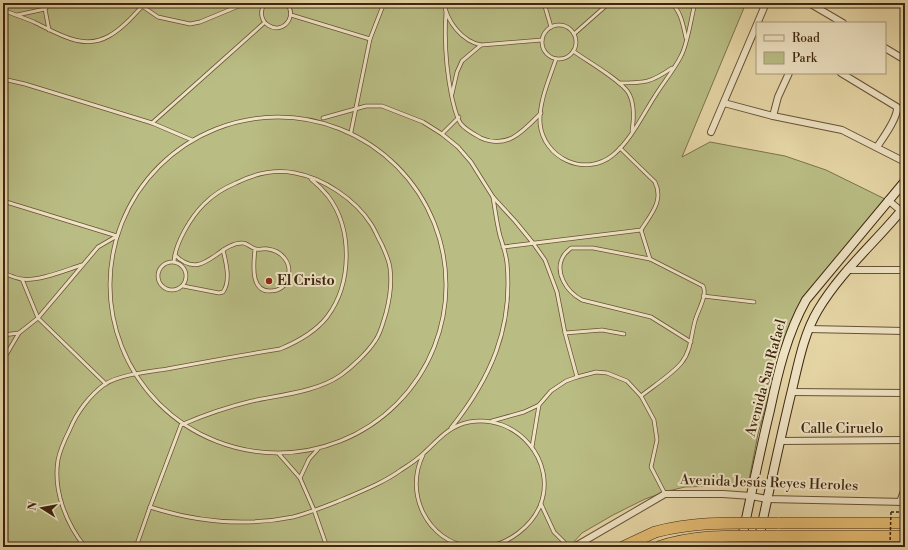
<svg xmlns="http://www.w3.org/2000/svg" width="908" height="550" font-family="'Libre Bodoni',serif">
  <rect width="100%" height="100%" fill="#e6d6a6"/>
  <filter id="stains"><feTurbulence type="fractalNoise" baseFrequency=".005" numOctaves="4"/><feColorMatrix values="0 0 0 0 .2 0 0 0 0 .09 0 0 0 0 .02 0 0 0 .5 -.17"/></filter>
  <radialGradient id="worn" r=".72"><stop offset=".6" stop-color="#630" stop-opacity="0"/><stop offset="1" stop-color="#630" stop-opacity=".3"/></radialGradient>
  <path fill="#b9bd84" stroke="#7c724a" d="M3,3H746L682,157L710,142L785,156L826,170L885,199L804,299L772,383L758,434L748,485L685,487L668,491L645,499L613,515L582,533L569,547H3Z"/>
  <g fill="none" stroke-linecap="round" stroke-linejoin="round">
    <g stroke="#685236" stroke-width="4.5">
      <g id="lane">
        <path d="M265,3C252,22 279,38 289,20C292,14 291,9 287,3"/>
        <path d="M444,3C447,22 462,41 481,45L542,40"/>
        <path d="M544,3L551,27"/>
        <path d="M671,3C681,11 683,25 686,38"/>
        <path d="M142,6L158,17L190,24L200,22L241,5L252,3"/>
        <path d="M45,9L49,30"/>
        <path d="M3,10C13,14 24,18 34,22C57,33 83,51 109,36C123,28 134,15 145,3"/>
        <path d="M446,12C444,42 446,69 452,98C454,106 456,117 461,124C466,130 474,134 481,138C508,150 524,130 541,113"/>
        <path d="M17,15L45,9L50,3"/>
        <path d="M291,15L370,39"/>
        <circle cx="559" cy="42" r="17"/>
        <path d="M574,34L609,3"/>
        <path d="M573,51C587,61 619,79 628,92C635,103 634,118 632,131"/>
        <path d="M556,59C549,80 539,101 540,123C543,158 585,178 613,155C631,140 642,116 655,96C663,83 674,70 681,56C688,43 691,18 695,3"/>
        <path d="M3,79L25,84L152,123L192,140"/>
        <path d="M619,83C645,83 650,83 672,68"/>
        <path d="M452,94L457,72L462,61L481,45"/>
        <circle cx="278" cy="285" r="168"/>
        <path d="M323,118L366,106H382L423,122L442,134L458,147L471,162L493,197L515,221L533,243L545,260L557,292L565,333L577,377"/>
        <path d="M152,123L264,23"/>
        <path d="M351,132L370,39L384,3"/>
        <path d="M442,134L459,117"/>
        <path d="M3,201L117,236"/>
        <path d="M641,230L650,259L703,286C708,295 697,312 695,321C691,335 691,351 682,362C674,373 652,387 641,396"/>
        <path d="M503,247L641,230C651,214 664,201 655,182L620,148"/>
        <path d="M175,255C203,283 218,242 243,243C247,243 251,248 256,249C260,250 264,248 268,249C282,251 292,263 288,277C287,283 283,288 277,290C250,297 253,267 255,249"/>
        <path d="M650,259L593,248H571C569,250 566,252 564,255C553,272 567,292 582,300L651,317L691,342"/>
        <circle cx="172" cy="276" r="14"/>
        <path d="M3,273C9,275 15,278 21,279C37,282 66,270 82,265"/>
        <path d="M22,279L38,318L106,384"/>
        <path d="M183,286L219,293L223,292C231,281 226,262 223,250"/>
        <path d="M703,296L754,302"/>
        <path d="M565,333L602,330L624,334"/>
        <path d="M3,335L19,333"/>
        <path d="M3,360L19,333L38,318L98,247L117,236"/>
        <path d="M492,421L524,412L539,405L551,391L566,381L577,377L596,372L607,373L627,381L641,396L654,420L657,440L651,467L665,494"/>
        <path d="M451,428C491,378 513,328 507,263C506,254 503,245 500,236C497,224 495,210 493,197"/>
        <path d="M532,447L539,405"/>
        <path d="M279,454L300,478L314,510L327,547"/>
        <path d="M423,455C404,493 427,541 470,547"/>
        <path d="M300,478L309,459L318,449"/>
        <path d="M541,504L554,532L569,547"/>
        <path d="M150,507C197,522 244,527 293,517C309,513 326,506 341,500C362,491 383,483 401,470C409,465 418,459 425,452C439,439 449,426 469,422C516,413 558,461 540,506C531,527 509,543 487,547"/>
        <path d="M85,547C66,523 53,491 58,460C60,449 65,439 70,429C77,412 90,395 105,384C122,374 148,372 167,369C204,362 242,355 280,349C297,342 316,331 327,317C352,284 353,229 328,196C323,190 317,184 311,179"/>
        <path d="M136,547L150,507L181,425C204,415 227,407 252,401C280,395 317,392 341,375C352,367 368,352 375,341C381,333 383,322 386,313C390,298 392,283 390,268C389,260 385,252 382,245C378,238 375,230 371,224C355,199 323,178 295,173C275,169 254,174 236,183C224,188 213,195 204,204C191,217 175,243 174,262"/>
      </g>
    </g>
    <g stroke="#685236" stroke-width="8">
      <g id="street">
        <path d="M809,3L843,23"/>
        <path d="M885,48L905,60"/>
        <path d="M841,73L897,107C898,118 883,138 877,147"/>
        <path d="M724,103L773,116L842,130L905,162"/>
        <path d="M773,116L778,97L789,73"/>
        <path d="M711,132L766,3"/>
        <path d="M888,200L901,211H904"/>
        <path d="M848,270H905"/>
        <path d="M808,329L905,331"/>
        <path d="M791,392L905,393"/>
        <path d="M780,441L905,440"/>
        <path d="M900,502L905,488"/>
        <path d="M574,547L665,494H723L751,496L767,499L905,502"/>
      </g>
    </g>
    <g stroke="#3e2610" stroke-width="10">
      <g id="secondary">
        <path d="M740,547C750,501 759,455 770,410C778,372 787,334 806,300L905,181"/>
        <path d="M757,547C768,496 779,444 791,394C798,366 803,335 818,310C841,271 877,241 905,206"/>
      </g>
    </g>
    <g stroke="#3e2610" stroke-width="12">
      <g id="highway">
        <path d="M778,523H905"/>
        <path d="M777,536H905"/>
        <path d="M623,547L655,532"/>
      </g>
    </g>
    <path stroke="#3e2610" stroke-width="1.5" stroke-dasharray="3 2" stroke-linecap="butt" d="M891,512H905V509"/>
    <use href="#lane" stroke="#efe4c5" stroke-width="3"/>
    <use href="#street" stroke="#efe4c5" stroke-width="6"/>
    <use href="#secondary" stroke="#efe4c5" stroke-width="8"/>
    <use href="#highway" stroke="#e3bb73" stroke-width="11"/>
    <g stroke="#3e2610" stroke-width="12" stroke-linecap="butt">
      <g id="highway-bridge">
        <path d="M655,532C697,521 735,523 778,523"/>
        <path d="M658,547C698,534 735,536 777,536"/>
      </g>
    </g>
    <path stroke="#3e2610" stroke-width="1.5" stroke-dasharray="3 2" stroke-linecap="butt" d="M891,512L890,544L902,545"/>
    <use href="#highway-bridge" stroke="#e3bb73" stroke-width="11"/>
  </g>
  <circle fill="#8f2418" stroke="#efe4c5" stroke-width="1.5" cx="269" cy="281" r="4"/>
  <g text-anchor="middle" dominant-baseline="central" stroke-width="4" stroke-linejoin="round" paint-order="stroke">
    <g font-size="14" font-weight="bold" fill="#3e2610" stroke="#efe4c5" text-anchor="start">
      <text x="277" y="281">El Cristo</text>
    </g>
    <g font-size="14" fill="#3e2610" stroke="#efe4c5">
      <text transform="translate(766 378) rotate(-75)">Avenida San Rafael</text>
      <text x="842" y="429">Calle Ciruelo</text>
      <text transform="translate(769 483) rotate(2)">Avenida Jesús Reyes Heroles</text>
    </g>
  </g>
  <rect width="908" height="550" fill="none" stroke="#e6d6a6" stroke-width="16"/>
  <rect x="4" y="4" width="900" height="542" fill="none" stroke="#3e2610" stroke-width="2"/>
  <rect x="8" y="8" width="892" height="534" fill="none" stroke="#3e2610"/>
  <rect x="756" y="22" width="130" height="52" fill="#efe4c5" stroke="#a8987d"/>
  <rect x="764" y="35" width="20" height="6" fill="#efe4c5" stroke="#a8987d"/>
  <text x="792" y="42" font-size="12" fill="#3e2610">Road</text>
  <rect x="764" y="52" width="20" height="12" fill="#b9bd84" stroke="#a8987d"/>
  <text x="792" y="62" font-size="12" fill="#3e2610">Park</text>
  <g transform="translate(42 508) rotate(281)" stroke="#efe4c5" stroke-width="3" paint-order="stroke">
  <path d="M0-3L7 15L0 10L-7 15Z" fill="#3e2610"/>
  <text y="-6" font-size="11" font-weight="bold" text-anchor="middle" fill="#3e2610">N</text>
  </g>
  <rect width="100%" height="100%" filter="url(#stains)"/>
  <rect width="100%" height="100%" fill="url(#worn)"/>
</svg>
